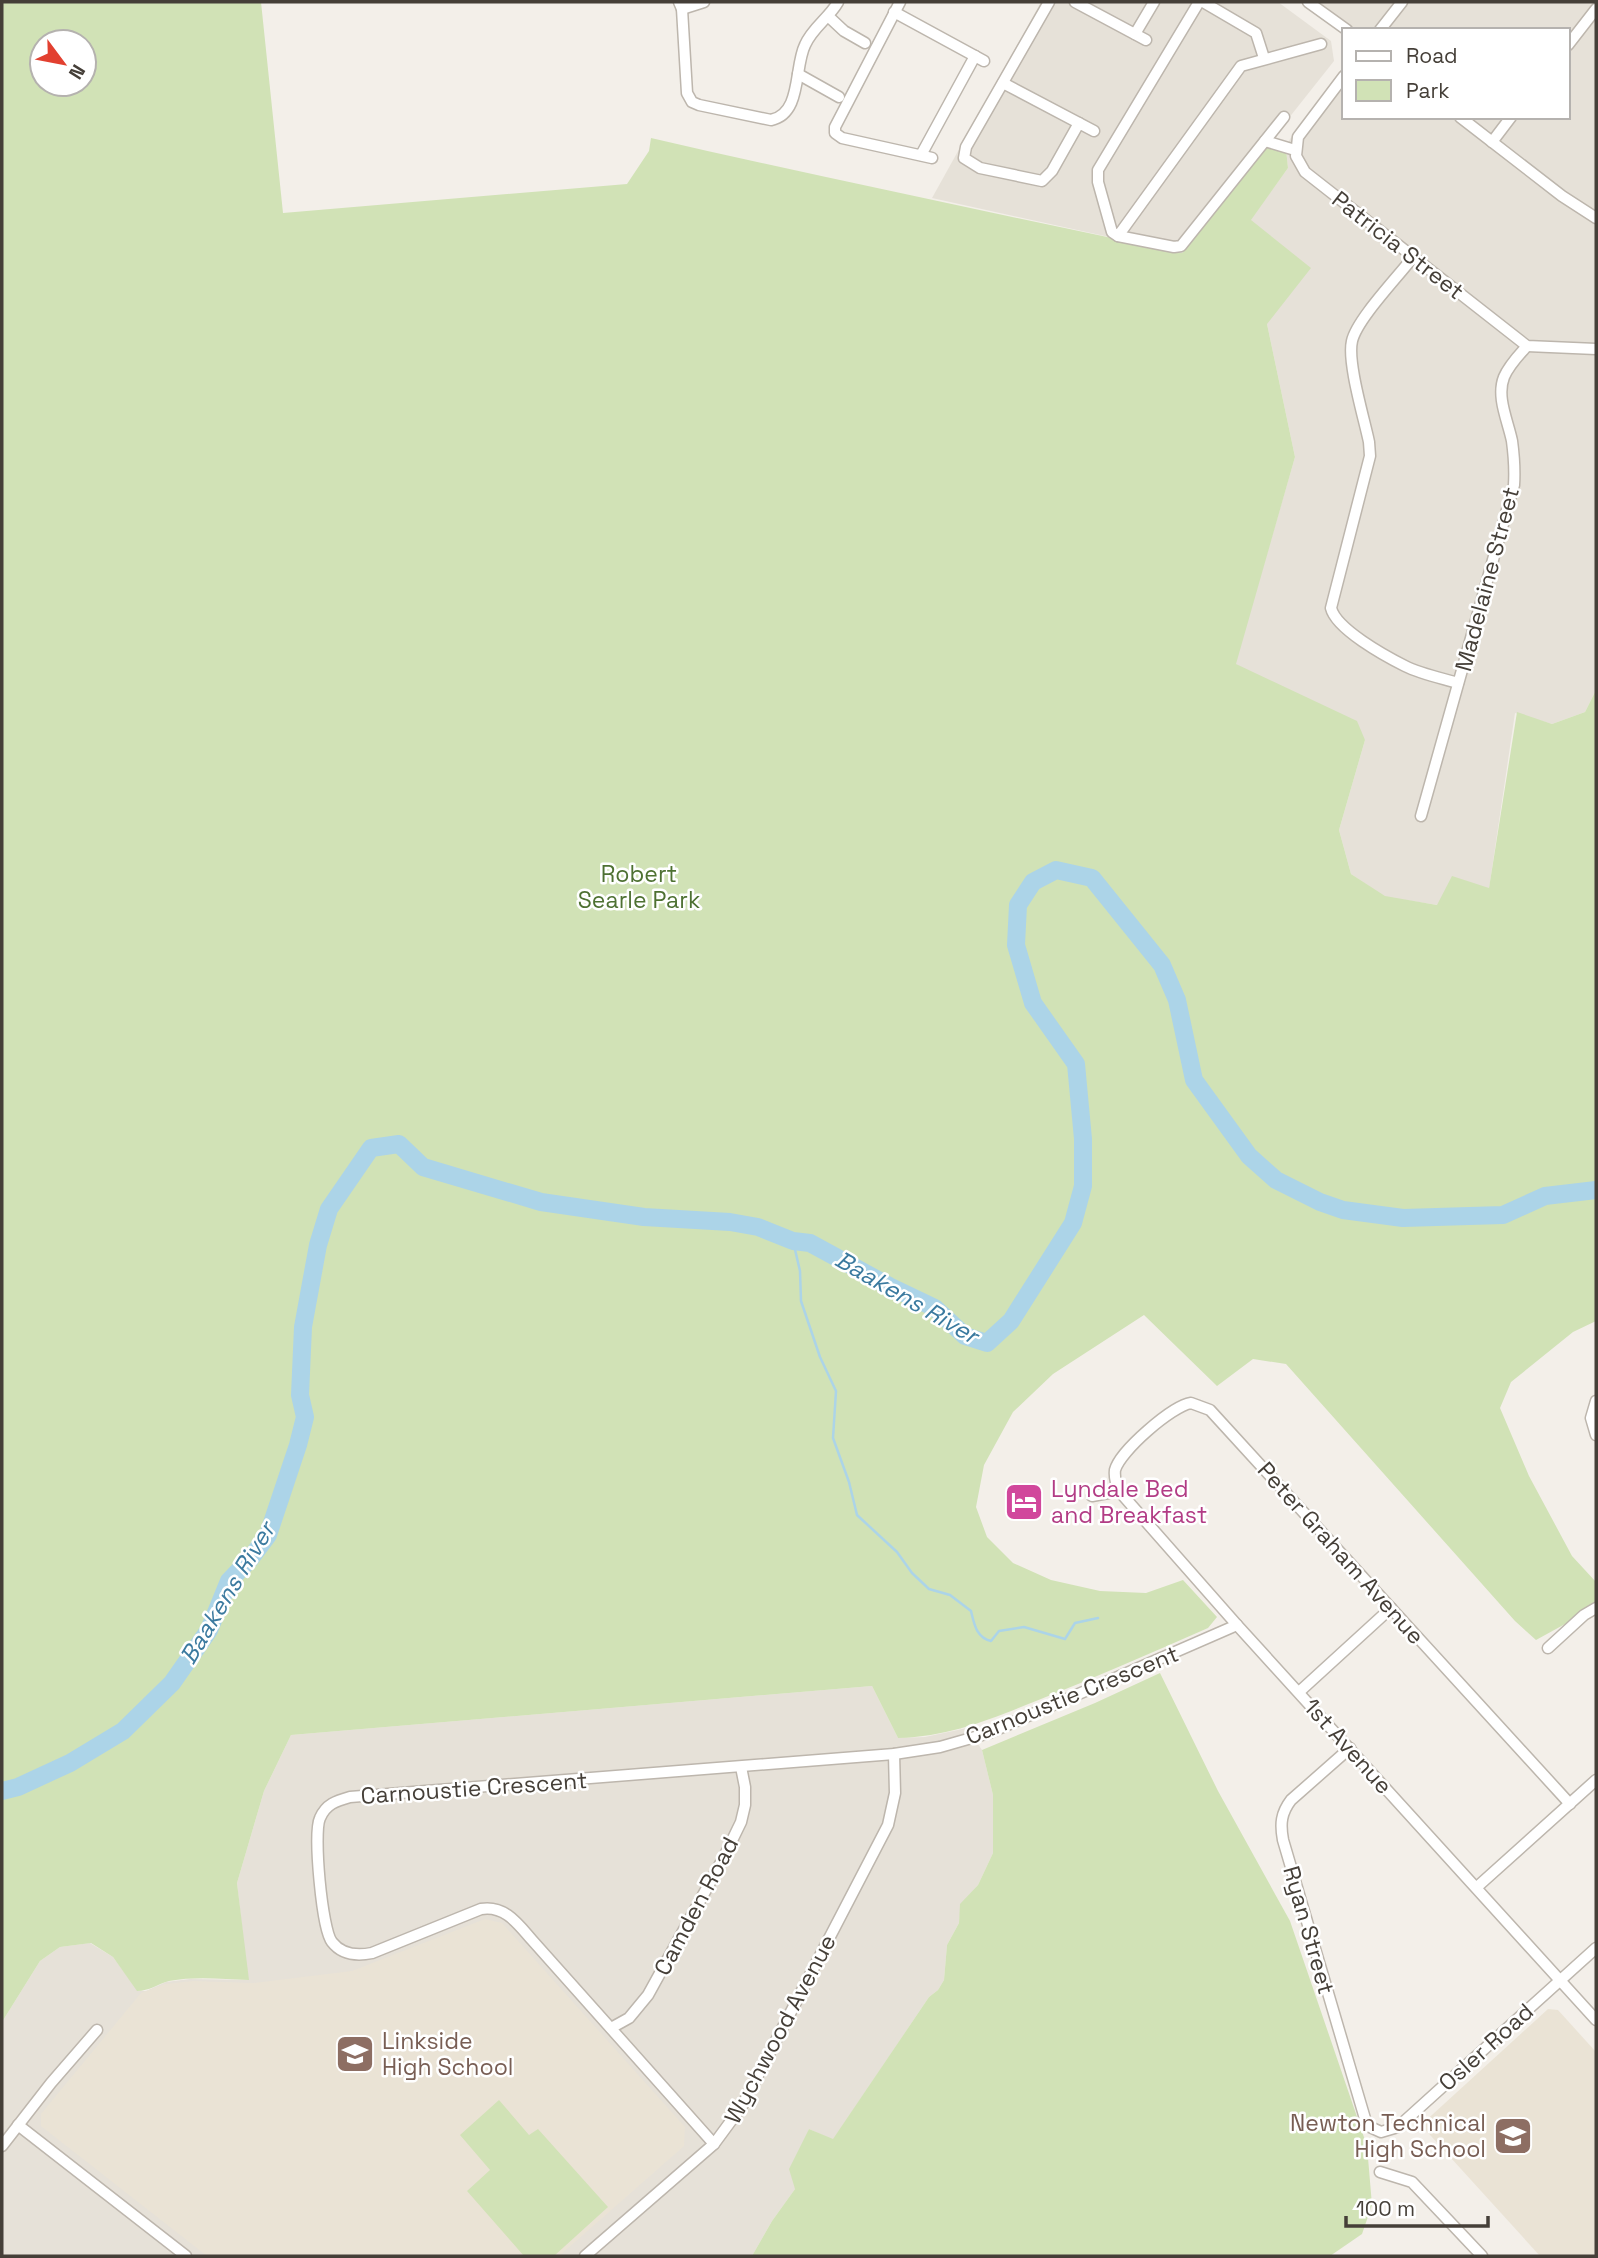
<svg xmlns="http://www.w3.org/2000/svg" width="1598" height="2258" font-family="'Space Grotesk',sans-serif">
  <rect width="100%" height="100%" fill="#f3efe9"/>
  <g fill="#e6e1d8">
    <path d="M1041,2H1278L1331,41L1334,61L1182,253L932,198Z"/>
    <path d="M1317,2H1596V690L1585,712L1552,724L1515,713L1489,889L1438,905L1385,897L1351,874L1339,830L1365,740L1235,664L1295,457L1267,324L1250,220L1288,168L1286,149L1290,139L1344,66V117H1568V30H1356Z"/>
    <path d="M872,1686L898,1738L925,1737L967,1728L982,1750L993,1795V1853L978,1885L961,1904L959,1923L947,1945L944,1980L938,1990L929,1997L833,2140L809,2129L795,2189L772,2221L752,2256H2V2022L40,1961L60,1947L90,1943L113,1957L138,1991H146L166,1982L190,1979L248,1980L237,1883L264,1791L291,1735Z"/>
  </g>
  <g fill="#eae3d5">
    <path d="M485,1919L502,1923L685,2127L684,2146L559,2256H207L41,2126V2114L141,1993L165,1984L193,1981L253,1983L352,1971Z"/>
    <path d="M1548,2009L1558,2010L1596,2052V2256H1540L1421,2125Z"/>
  </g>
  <g fill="#d1e2b6" fill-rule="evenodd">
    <path d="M2,2H261L283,213L627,184L649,151L651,138C828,179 1005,215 1182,253L1266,147L1286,149L1288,168L1251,220L1311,268L1267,324L1295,457L1236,664L1357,721L1365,740L1339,830L1351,874L1385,896L1437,905L1452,876L1489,888L1517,712L1552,724L1585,712L1596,690V1321L1573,1332L1511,1382L1500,1408L1529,1476L1572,1556L1596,1582V1607L1536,1640L1515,1621L1286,1364L1253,1359L1217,1386L1144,1315L1053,1374L1013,1412L984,1465L976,1507L987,1537L1013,1563L1051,1580L1100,1591L1146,1593L1183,1580L1217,1617L1208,1628C1151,1653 1094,1678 1036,1701C988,1720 951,1736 898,1738L872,1686L291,1735L264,1791L237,1883L249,1980C223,1979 195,1976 169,1981C158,1984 149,1991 137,1991L113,1957L91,1943L60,1947L40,1961L2,2022ZM42,42H84V84H42Z"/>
    <path d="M1160,1673L1218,1791L1290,1921L1367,2146L1372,2205L1362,2234L1330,2256H752L772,2221L795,2189L789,2169L809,2129L833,2139L929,1997L938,1990L944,1980L947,1945L959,1923L960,1904L978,1885L993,1853V1795L982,1750L1095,1703Z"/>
    <path d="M499,2100L529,2135L538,2129L608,2207L554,2256H524L467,2191L490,2170L460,2135Z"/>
  </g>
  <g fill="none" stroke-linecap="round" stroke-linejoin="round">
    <path stroke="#acd4e8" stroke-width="2.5" d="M793,1241L800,1271L801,1301L820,1357L836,1391L833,1438L849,1482L857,1515L897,1552L912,1573L929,1589L950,1595L971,1611C974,1623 976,1638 991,1641L999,1631L1024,1627L1065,1639L1075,1623L1098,1618"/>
    <path stroke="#acd4e8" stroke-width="18" d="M2,1791L18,1787L70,1763L123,1731L172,1683L209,1630L229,1581L250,1559L268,1535L298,1445L305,1417L300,1395L303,1327L318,1245L329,1209L371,1148L399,1144L423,1167L541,1202L644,1217L730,1222L758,1227L793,1241L810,1243L889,1286L935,1308L965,1336L987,1343L1011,1321L1073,1223L1083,1186V1139L1076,1064L1033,1003L1016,945L1018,905L1033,882L1056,870L1092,878L1162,965L1177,1000L1194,1080L1249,1156L1276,1180L1320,1202L1343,1210L1403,1218L1503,1215L1545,1196L1596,1190"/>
    <g stroke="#bdb6ad" stroke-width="13">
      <g id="street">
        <path d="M679,2L682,9L687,93L692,102L699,105L771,120C802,114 794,67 805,45C812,28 829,18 838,2"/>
        <path d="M900,2L835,127V133L842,138L932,158"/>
        <path d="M1049,2L966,147L964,158L980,168L1042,181L1052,171L1079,123"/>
        <path d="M1075,2L1146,40"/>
        <path d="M1199,2L1098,170V182L1112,232L1118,236L1174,247L1181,246L1284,117"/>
        <path d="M1203,2L1256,33L1264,58"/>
        <path d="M1308,2L1347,30"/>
        <path d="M682,9L704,2"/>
        <path d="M894,12L984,61"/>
        <path d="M829,17L844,31L865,43"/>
        <path d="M1380,30L1402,2"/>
        <path d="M1135,34L1154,2"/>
        <path d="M1568,45L1596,9"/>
        <path d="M798,74L839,97"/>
        <path d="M1344,76L1298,137L1296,156L1305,172L1527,346L1596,349"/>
        <path d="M1003,83L1094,131"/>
        <path d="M1460,117L1562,196L1596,218"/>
        <path d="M1265,141L1295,150"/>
        <path d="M1492,142L1511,117"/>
        <path d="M921,155L975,56"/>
        <path d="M1118,236L1241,66L1321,44"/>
        <path d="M1413,257C1398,277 1357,319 1352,341C1347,362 1364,418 1369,442L1370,456L1331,608C1336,629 1385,656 1405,666C1421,674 1441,678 1458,683"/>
        <path d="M1421,816L1514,485C1515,470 1514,456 1512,441C1508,421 1496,397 1504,377C1509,365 1519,355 1527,346"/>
        <path d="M1596,1401L1591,1418L1596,1435"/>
        <path d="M1092,1496L1119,1491"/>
        <path d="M1548,1648L1584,1615L1596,1608"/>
        <path d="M1299,1692L1391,1608"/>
        <path d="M1350,1748L1291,1800C1281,1813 1280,1824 1283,1840L1366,2122L1370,2127L1381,2132L1398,2127L1596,1948"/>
        <path d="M1570,1804L1210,1410L1191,1403C1172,1406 1120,1451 1115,1470C1114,1478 1116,1484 1119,1491L1237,1625L1596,2020"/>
        <path d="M1477,1887L1596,1780"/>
        <path d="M611,2028L629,2018L648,1995L724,1857L741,1822L745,1805V1787L741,1767"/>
        <path d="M18,2125L186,2256"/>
        <path d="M714,2144L532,1940C518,1924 505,1905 481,1909L372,1953C357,1956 342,1955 332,1942C322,1930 313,1833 320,1818C326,1804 336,1801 350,1797L894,1754L940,1747L989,1733L1237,1625"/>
        <path d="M2,2146L51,2083L97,2030"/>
        <path d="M1380,2172L1412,2182L1482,2256"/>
        <path d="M585,2256L714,2144L742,2106L888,1825L895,1793L894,1754"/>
      </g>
    </g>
    <use href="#street" stroke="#fff" stroke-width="10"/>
  </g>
  <defs>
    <g id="hotel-square" transform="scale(2.0125)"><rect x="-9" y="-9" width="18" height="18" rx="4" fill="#d1479c" stroke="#fff"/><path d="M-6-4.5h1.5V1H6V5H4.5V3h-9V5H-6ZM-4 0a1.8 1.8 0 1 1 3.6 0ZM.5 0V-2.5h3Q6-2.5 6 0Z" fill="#fff"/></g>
    <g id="school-square" transform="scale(2.0125)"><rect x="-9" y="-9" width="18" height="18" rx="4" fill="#8d6e63" stroke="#fff"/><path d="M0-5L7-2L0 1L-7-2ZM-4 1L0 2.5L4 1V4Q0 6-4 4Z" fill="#fff"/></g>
  </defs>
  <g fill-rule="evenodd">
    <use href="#hotel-square" x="1024" y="1502"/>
    <use href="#school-square" x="355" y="2054"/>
    <use href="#school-square" x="1513" y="2136"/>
  </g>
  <g text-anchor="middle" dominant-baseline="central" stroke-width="5" stroke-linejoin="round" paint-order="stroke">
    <g font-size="23" fill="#453f38" stroke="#fff">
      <text transform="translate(1398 245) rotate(38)">Patricia Street</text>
      <text transform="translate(1487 579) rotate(-75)">Madelaine Street</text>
      <text transform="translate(1341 1553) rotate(48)">Peter Graham Avenue</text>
      <text transform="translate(1072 1695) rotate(-22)">Carnoustie Crescent</text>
      <text transform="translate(1348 1746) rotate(48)">1st Avenue</text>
      <text transform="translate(474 1788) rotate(-4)">Carnoustie Crescent</text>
      <text transform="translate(696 1906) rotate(-62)">Camden Road</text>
      <text transform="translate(1309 1930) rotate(74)">Ryan Street</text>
      <text transform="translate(780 2029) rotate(-62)">Wychwood Avenue</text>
      <text transform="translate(1486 2047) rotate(-42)">Osler Road</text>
    </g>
    <g font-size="23" fill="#4e7132" stroke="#fff">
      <text x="639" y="874">Robert<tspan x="639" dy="26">Searle Park</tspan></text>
    </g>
    <g font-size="23" fill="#b23c85" stroke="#fff" text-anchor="start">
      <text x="1051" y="1489">Lyndale Bed<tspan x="1051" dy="26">and Breakfast</tspan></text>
    </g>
    <g font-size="23" fill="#785e54" stroke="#fff" text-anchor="start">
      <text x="382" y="2041">Linkside<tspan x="382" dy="26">High School</tspan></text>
      <text x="1486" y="2123" text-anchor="end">Newton Technical<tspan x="1486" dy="26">High School</tspan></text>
    </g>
    <g font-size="24" font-style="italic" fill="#3b7a9f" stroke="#fff">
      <text transform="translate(907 1297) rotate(30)">Baakens River</text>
      <text transform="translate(227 1593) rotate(-59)">Baakens River</text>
    </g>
  </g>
  <rect width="1598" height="2258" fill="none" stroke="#453f38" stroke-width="7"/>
  <rect x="1342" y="28" width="228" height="91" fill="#ffffff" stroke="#b5b2af" stroke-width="2"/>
  <rect x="1356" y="51" width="35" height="10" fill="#ffffff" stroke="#b5b2af" stroke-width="2"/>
  <text x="1406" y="63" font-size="21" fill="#453f38">Road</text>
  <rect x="1356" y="80" width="35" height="21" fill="#d1e2b6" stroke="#b5b2af" stroke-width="2"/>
  <text x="1406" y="98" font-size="21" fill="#453f38">Park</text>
  <g transform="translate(63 63) rotate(122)"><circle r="33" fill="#ffffff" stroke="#b5b2af" stroke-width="2"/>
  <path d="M0-5L12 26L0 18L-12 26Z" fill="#e24030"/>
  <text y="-10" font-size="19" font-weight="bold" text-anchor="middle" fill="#453f38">N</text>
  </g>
  <path d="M1346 2216v10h142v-10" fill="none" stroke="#453f38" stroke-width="3.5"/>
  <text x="1356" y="2216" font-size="21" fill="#453f38" stroke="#ffffff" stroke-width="5" paint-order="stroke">100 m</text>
</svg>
